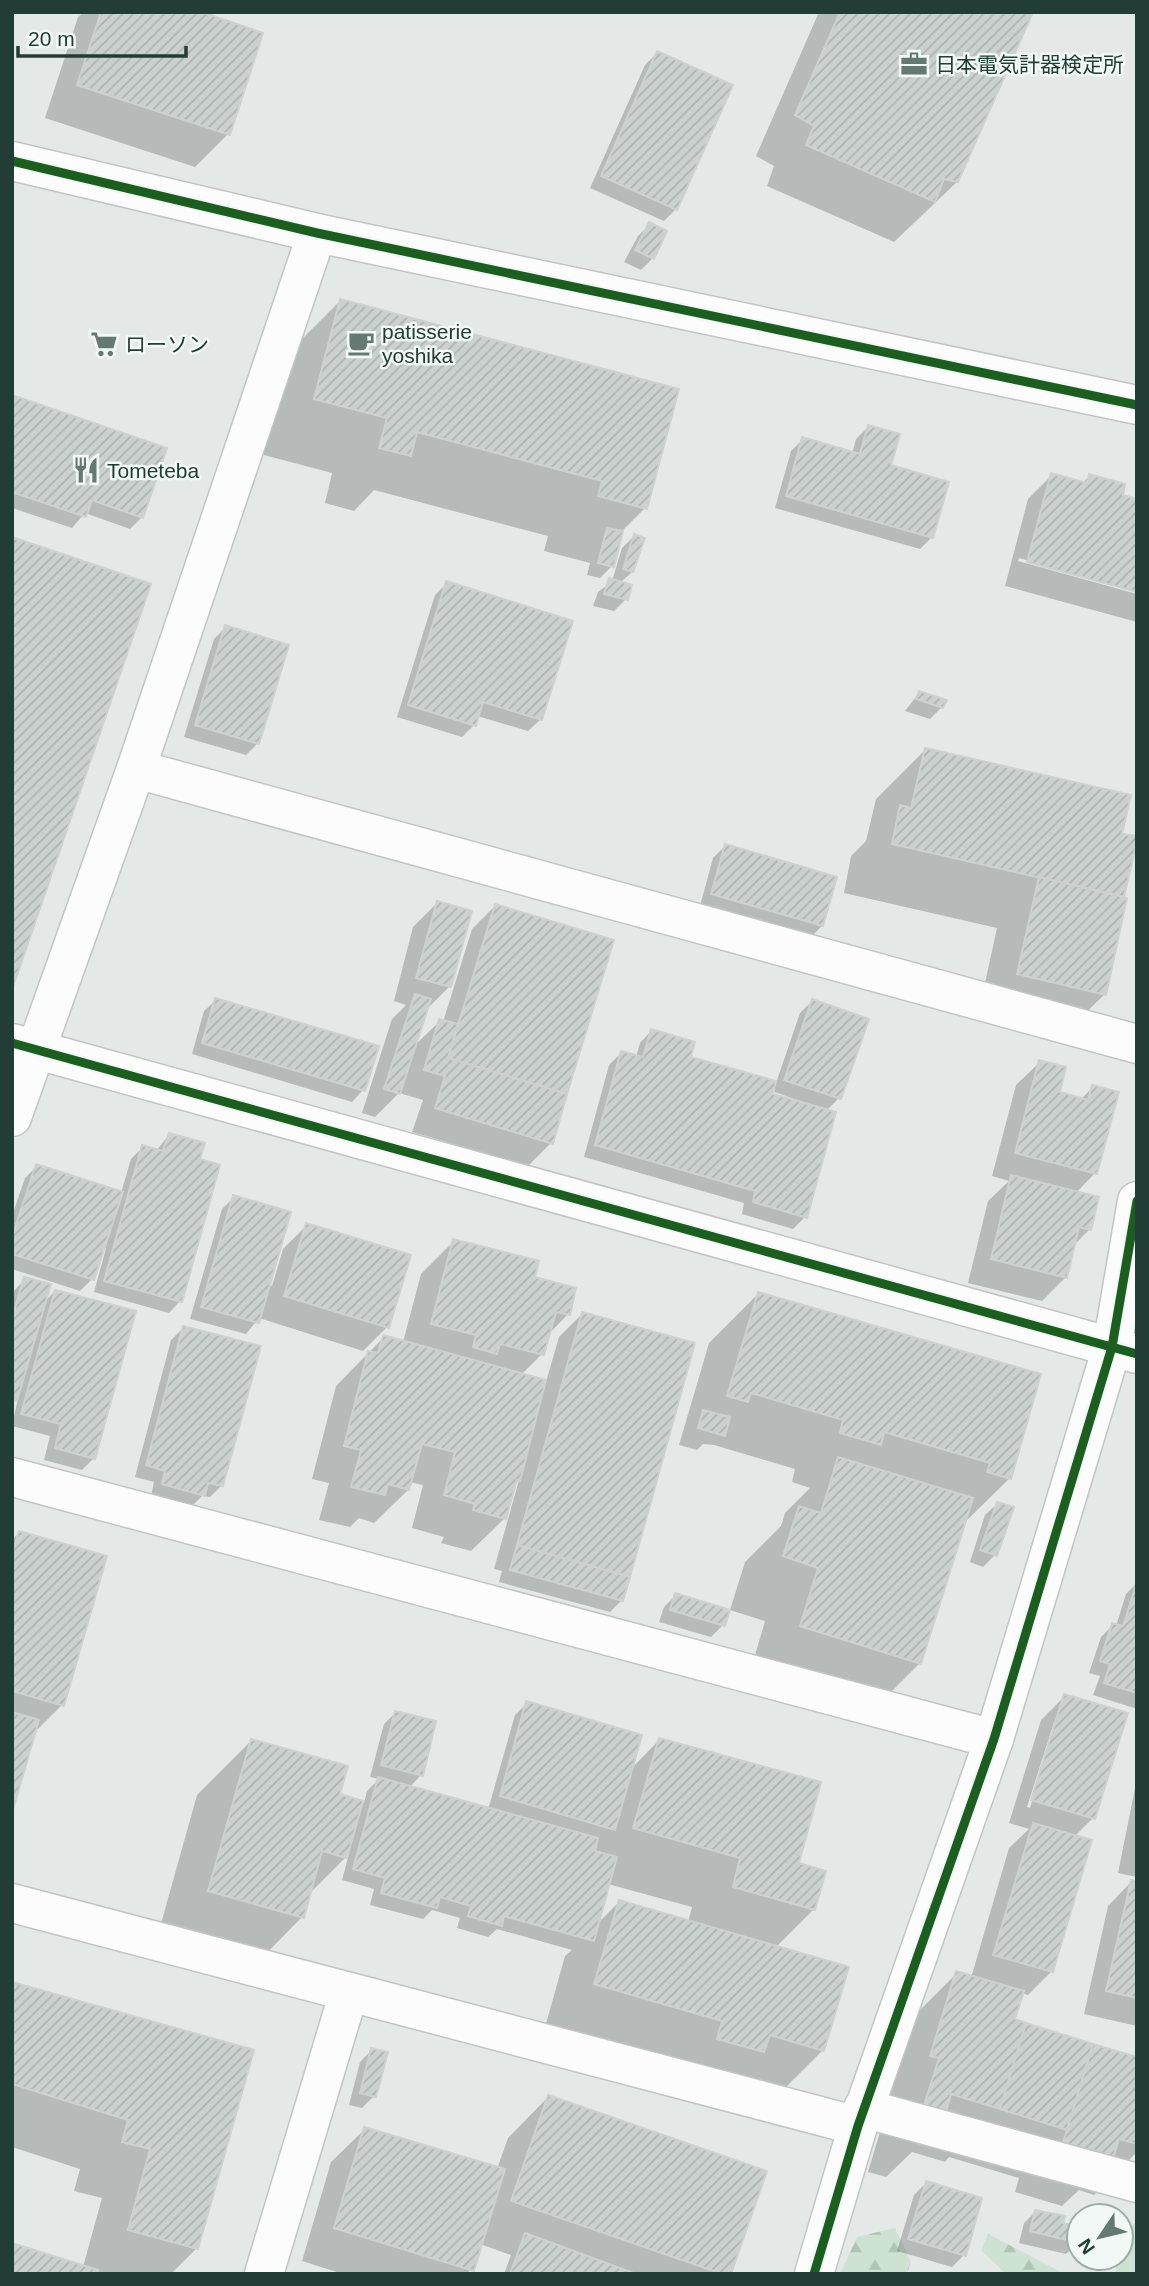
<svg xmlns="http://www.w3.org/2000/svg" width="1149" height="2286" font-family="Helvetica,'Noto Sans JP',sans-serif">
  <defs>
    <pattern id="forest-firs" width="22" height="20" patternUnits="userSpaceOnUse" patternTransform="scale(1.75)"><rect width="22" height="20" fill="#cde2d3"/><path d="M5 1l3.5 6h-7zM16 11l3.5 6h-7z" fill="#b0c3b6"/></pattern>
    <pattern id="building-hatch" width="6" height="6" patternUnits="userSpaceOnUse" patternTransform="scale(1.75)"><rect width="6" height="6" fill="#cbd1ce"/><path d="M-1 1l2-2M0 6l6-6M5 7l2-2" fill="none" stroke="#aeb4b2"/></pattern>
  </defs>
  <rect width="100%" height="100%" fill="#e4e9e7"/>
  <g fill="url(#forest-firs)">
    <path d="M1137,2220V2274H1116V2258H1121V2240Z"/>
    <path d="M895,2228L911,2262L907,2274H840L857,2237Z"/>
    <path d="M988,2234L1065,2274H1006L981,2250Z"/>
  </g>
  <g fill="#0003" fill-rule="evenodd">
    <path d="M84,12H196L228,134L195,167L45,118L78,17Z"/>
    <path d="M819,12H1031L957,182L894,242L767,186L774,166L756,156Z"/>
    <path d="M657,53L676,209L664,221L590,188L645,65Z"/>
    <path d="M650,224L665,232L653,258L641,270L624,262L638,236Z"/>
    <path d="M340,301L645,508L621,532L612,566L600,578L587,575L590,563L544,551L548,536L374,490L354,511L325,503L332,473L260,454L285,356Z"/>
    <path d="M12,397L142,517L130,529L85,513L72,528L12,508Z"/>
    <path d="M868,427L932,537L920,549L775,508L791,451L803,439L852,454L856,439Z"/>
    <path d="M1052,475L1082,484L1089,476L1121,497L1137,591L1019,558L1018,561L1137,594V622L1005,586L1028,499Z"/>
    <path d="M634,536L632,572L620,583L626,599L614,611L593,606L598,592L612,581L622,548Z"/>
    <path d="M447,583L571,622L540,720L528,731L477,716L474,725L462,737L397,717L435,595Z"/>
    <path d="M226,627L258,743L246,755L184,737L214,639Z"/>
    <path d="M919,693L942,707L930,719L905,711Z"/>
    <path d="M925,750L1122,896L1105,994L1064,1034L978,1015L997,928L844,893L851,856L866,841L876,799Z"/>
    <path d="M725,846L822,926L810,938L700,906L713,858Z"/>
    <path d="M437,903L450,986L426,1010L414,1046L440,1021L443,1022L472,929L495,906L551,1143L528,1166L412,1132L423,1100L399,1093L375,1117L362,1113L392,1019L406,1005L394,1001L413,927Z"/>
    <path d="M216,1000L363,1090L352,1102L192,1054L204,1011Z"/>
    <path d="M812,1001L839,1098L826,1111L805,1217L793,1229L742,1214L744,1203L584,1157L609,1065L621,1053L636,1057L640,1043L651,1031L689,1058L776,1083L800,1013ZM772,1091L800,1101L799,1104L771,1095Z"/>
    <path d="M1040,1062L1058,1093L1080,1100L1093,1087L1095,1173L1076,1193L1090,1229L1073,1246L1066,1277L1042,1301L968,1283L988,1201L1009,1181L992,1176L1016,1085Z"/>
    <path d="M169,1135L198,1161L180,1301L169,1313L94,1292L106,1248L103,1247L92,1279L80,1291L12,1269V1216L25,1178L37,1166L121,1193L131,1159L143,1147L156,1151Z"/>
    <path d="M234,1197L269,1285L272,1286L283,1249L307,1225L387,1327L363,1351L259,1318L246,1334L190,1319L222,1209Z"/>
    <path d="M454,1241L533,1278L568,1314L548,1335L542,1354L521,1375L546,1382L559,1337L582,1314L622,1600L610,1612L499,1582L502,1571L494,1569L519,1480L513,1486L505,1518L471,1551L441,1543L444,1537L412,1528L423,1485L410,1482L408,1490L374,1523L359,1518L350,1527L319,1520L329,1483L312,1479L336,1386L384,1337L403,1342L421,1274Z"/>
    <path d="M25,1279L43,1303L55,1291L94,1458L82,1470L44,1460L50,1436L12,1426L18,1398L12,1404V1293Z"/>
    <path d="M758,1294L1039,1375L1010,1478L962,1525L920,1663L866,1717L748,1679L765,1621L730,1610L745,1562L781,1526L785,1513L810,1488L792,1482L795,1469L714,1445L703,1444L697,1450L679,1445L709,1343Z"/>
    <path d="M183,1328L222,1485L210,1497L202,1496L191,1507L151,1496L154,1482L135,1477L171,1340Z"/>
    <path d="M997,1504L995,1555L983,1567L970,1562L985,1515Z"/>
    <path d="M20,1532L62,1705L38,1729L35,1728L12,1807V1540Z"/>
    <path d="M1137,1583V1709L1093,1695L1100,1676L1089,1673L1101,1637L1113,1625L1116,1626L1126,1594Z"/>
    <path d="M676,1595L723,1625L711,1637L659,1622L664,1607Z"/>
    <path d="M1065,1696L1093,1818L1074,1837L1052,1971L1028,1995L1021,1993L1013,2021L1137,2059V2152L1094,2195L1079,2190L1062,2206L1015,2192L1019,2178L949,2157L945,2162L912,2152L886,2177L868,2172L886,2112L877,2110L903,2027L957,1973L971,1978L1009,1848L1029,1829L1009,1823L1041,1720ZM1054,1722H1057L1030,1808L1027,1807Z"/>
    <path d="M527,1703L631,1769L660,1739L797,1865L814,1909L775,1948L823,2050L769,2104L542,2038L565,1956L572,1950L497,1929L488,1937L457,1928L460,1918L432,1910L423,1919L370,1905L374,1889L342,1880L349,1854L309,1894L302,1917L249,1971L155,1945L197,1795L251,1741L338,1795L364,1803L367,1791L379,1779L370,1777L384,1724L396,1712L421,1775L409,1788L488,1810L515,1715ZM608,1884L692,1907L688,1922L619,1902L597,1924Z"/>
    <path d="M1137,1778V1877L1118,1873Z"/>
    <path d="M1131,1882L1137,1883V2026L1084,2014L1108,1906Z"/>
    <path d="M12,1984L252,2051L197,2248L171,2274H12L83,2267L102,2198L74,2191L80,2169L12,2147Z"/>
    <path d="M372,2050L374,2096L362,2108L349,2105L360,2062Z"/>
    <path d="M548,2097L729,2274H504L511,2255L480,2244L468,2274H343L302,2261L331,2162L365,2129L497,2169L508,2138Z"/>
    <path d="M926,2183L964,2255L952,2267L897,2251L914,2195Z"/>
    <path d="M1036,2211L1061,2225L1079,2229L1078,2242L1066,2254L1019,2243L1024,2223Z"/>
  </g>
  <g fill="url(#building-hatch)" stroke="#cdd2d0" stroke-width="2">
    <path d="M101,12H202L263,33L230,135L77,85Z"/>
    <path d="M840,12H1033L958,182L944,179L935,202L806,145L814,126L795,115Z"/>
    <path d="M657,51L733,85L677,210L601,176Z"/>
    <path d="M649,222L667,231L654,259L635,250Z"/>
    <path d="M340,299L679,389L647,509L598,496L602,481L417,432L411,456L379,448L387,418L314,399Z"/>
    <path d="M12,395L167,448L143,518L92,500L86,517L12,492Z"/>
    <path d="M868,425L900,434L891,465L949,482L933,538L786,496L802,437L860,454Z"/>
    <path d="M1051,473L1087,483L1089,474L1125,484L1123,495L1137,499V592L1027,562Z"/>
    <path d="M607,528L623,531L614,567L598,563Z"/>
    <path d="M634,534L645,538L633,572L623,569Z"/>
    <path d="M12,537L151,584L12,990Z"/>
    <path d="M609,578L632,585L628,600L604,594Z"/>
    <path d="M446,581L573,621L542,720L483,702L476,726L408,705Z"/>
    <path d="M225,625L289,645L259,744L195,725Z"/>
    <path d="M919,691L947,700L943,708L916,699Z"/>
    <path d="M925,748L1131,795L1122,834L1137,836V841L1124,897L892,844L900,805L911,808Z"/>
    <path d="M725,844L837,877L823,926L711,894Z"/>
    <path d="M1039,877L1127,898L1106,995L1017,974Z"/>
    <path d="M437,901L472,911L451,987L416,978Z"/>
    <path d="M495,904L614,940L567,1094L448,1058Z"/>
    <path d="M415,994L431,999L400,1094L384,1089Z"/>
    <path d="M215,998L379,1046L365,1091L202,1043Z"/>
    <path d="M812,999L869,1019L841,1099L784,1080Z"/>
    <path d="M439,1019L458,1024L448,1058L567,1094L553,1144L435,1108L445,1076L424,1070Z"/>
    <path d="M651,1029L695,1042L691,1057L776,1081L773,1094L836,1112L807,1218L753,1202L755,1191L595,1145L621,1051L643,1057Z"/>
    <path d="M1039,1060L1066,1067L1060,1092L1088,1100L1092,1085L1119,1092L1097,1174L1015,1153Z"/>
    <path d="M169,1133L205,1143L200,1159L220,1165L182,1302L104,1281L142,1145L163,1151Z"/>
    <path d="M36,1164L123,1192L94,1280L12,1254V1237Z"/>
    <path d="M1011,1175L1099,1197L1091,1230L1079,1227L1067,1278L991,1259Z"/>
    <path d="M233,1195L291,1212L259,1323L201,1307Z"/>
    <path d="M306,1223L411,1255L389,1328L284,1296Z"/>
    <path d="M453,1239L539,1261L535,1277L576,1288L570,1315L556,1312L544,1355L500,1344L497,1354L473,1347L476,1335L431,1324Z"/>
    <path d="M24,1277L51,1284L17,1401L12,1400V1318Z"/>
    <path d="M55,1290L136,1311L95,1459L55,1448L61,1424L21,1414Z"/>
    <path d="M758,1292L1041,1374L1011,1479L987,1472L990,1463L884,1432L881,1445L840,1433L843,1420L751,1393L748,1402L727,1396Z"/>
    <path d="M582,1312L695,1343L630,1577L517,1545Z"/>
    <path d="M183,1326L261,1346L223,1486L208,1483L205,1496L162,1484L165,1471L146,1465Z"/>
    <path d="M383,1335L546,1380L520,1481L517,1480L506,1519L473,1510L475,1504L444,1495L455,1452L422,1444L409,1490L388,1484L385,1495L351,1487L361,1450L344,1446L368,1351L378,1353Z"/>
    <path d="M703,1410L730,1417L725,1436L698,1428Z"/>
    <path d="M838,1457L973,1498L921,1664L800,1626L818,1568L783,1556L799,1506L821,1513Z"/>
    <path d="M997,1502L1014,1507L997,1556L980,1550Z"/>
    <path d="M19,1531L107,1556L64,1706L12,1691V1554Z"/>
    <path d="M517,1545L630,1577L623,1601L510,1570Z"/>
    <path d="M1137,1582V1693L1104,1683L1110,1664L1100,1661L1112,1623L1123,1626Z"/>
    <path d="M675,1593L730,1610L725,1626L670,1610Z"/>
    <path d="M1064,1694L1128,1713L1095,1819L1031,1800Z"/>
    <path d="M526,1701L642,1735L615,1830L500,1796Z"/>
    <path d="M395,1711L436,1721L423,1776L381,1765Z"/>
    <path d="M12,1712L39,1720L12,1813Z"/>
    <path d="M659,1738L821,1782L799,1863L826,1871L815,1910L733,1887L740,1858L633,1828Z"/>
    <path d="M251,1739L348,1766L340,1794L363,1801L347,1858L322,1851L304,1918L208,1891Z"/>
    <path d="M378,1777L598,1838L595,1851L617,1857L594,1941L504,1916L502,1926L468,1916L471,1906L440,1897L437,1908L381,1893L385,1878L353,1869Z"/>
    <path d="M1033,1823L1092,1840L1053,1972L993,1955Z"/>
    <path d="M1131,1880L1137,1881V1998L1106,1991Z"/>
    <path d="M619,1900L849,1967L824,2051L770,2035L764,2052L717,2039L722,2021L594,1984Z"/>
    <path d="M956,1971L1024,1991L1015,2019L1026,2023L1000,2109L951,2094L942,2124L920,2118L939,2058L930,2056Z"/>
    <path d="M12,1982L254,2050L198,2249L128,2230L150,2149L122,2142L128,2120L12,2084Z"/>
    <path d="M1026,2023L1093,2044L1067,2130L1000,2109Z"/>
    <path d="M1093,2044L1137,2057V2144L1119,2139L1113,2158L1063,2143Z"/>
    <path d="M371,2048L388,2052L376,2097L360,2093Z"/>
    <path d="M548,2095L767,2171L731,2274H722L511,2201Z"/>
    <path d="M364,2127L505,2169L474,2271L334,2228Z"/>
    <path d="M926,2181L982,2198L966,2256L908,2239Z"/>
    <path d="M1035,2210L1065,2216L1063,2223L1079,2227V2243L1030,2231Z"/>
    <path d="M525,2233L636,2274H510Z"/>
    <path d="M12,2243L98,2270L97,2274H12Z"/>
  </g>
  <g fill="none" stroke-linecap="round" stroke-linejoin="round">
    <g stroke="#c1c6c4" stroke-width="41">
      <g id="street">
        <path d="M12,161L317,233L1137,405"/>
        <path d="M136,769L1137,1044"/>
        <path d="M12,1043L1137,1354"/>
        <path d="M12,1117L136,769L317,233"/>
        <path d="M12,1477L994,1739"/>
        <path d="M12,1903L858,2126"/>
        <path d="M863,2108L1137,2183"/>
        <path d="M264,2274L349,1992"/>
        <path d="M814,2274L858,2126L994,1739L1112,1347L1137,1201"/>
      </g>
    </g>
    <use href="#street" stroke="#fbfcfb" stroke-width="38"/>
    <g stroke="#f2f8f5" stroke-width="13">
      <g id="cycleway">
        <path d="M12,161L317,233L1137,405"/>
        <path d="M12,1043L1137,1354"/>
        <path d="M814,2274L858,2126L994,1739L1112,1347L1137,1201"/>
      </g>
    </g>
    <use href="#cycleway" stroke="#1b5e20" stroke-width="9"/>
  </g>
  <defs>
    <g id="office-bare" transform="scale(2.1)"><path d="M-6-3h4V-5.5h4V-3h4V5H-6ZM-1-4.5V-3h2v-1.5ZM-6 0V1H6V0Z" fill="#657973" stroke="#f2f8f5" stroke-width="2.5" paint-order="stroke"/></g>
    <g id="cafe-bare" transform="scale(2.1)"><path d="M-5.5-4.5H6V0H3Q3 3.5 0 3.5H-2.5Q-5.5 3.5-5.5 0ZM3-3.2v2h1.7v-2ZM-6 4.5H4V6H-6Z" fill="#657973" stroke="#f2f8f5" stroke-width="2.5" paint-order="stroke"/></g>
    <g id="supermarket-bare" transform="scale(2.1)"><path d="M-6-5.5h2.5l.6 2H6L4.5 2H-2.5L-4.4-4H-6ZM-1.5 3.2a1.3 1.3 0 1 0 .1 0ZM3 3.2a1.3 1.3 0 1 0 .1 0Z" fill="#657973" stroke="#f2f8f5" stroke-width="2.5" paint-order="stroke"/></g>
    <g id="restaurant-bare" transform="scale(2.1)"><path d="M-5-6h1v4h1v-4h1v4h1v-4h1v5L-1.5 .5V6h-2V.5L-5-1ZM5-6V6H3V1.5H1.5Q1.5-4 5-6Z" fill="#657973" stroke="#f2f8f5" stroke-width="2.5" paint-order="stroke"/></g>
  </defs>
  <g fill-rule="evenodd">
    <use href="#office-bare" x="914" y="64"/>
    <use href="#cafe-bare" x="361" y="343"/>
    <use href="#supermarket-bare" x="104" y="344"/>
    <use href="#restaurant-bare" x="86" y="470"/>
  </g>
  <g text-anchor="middle" dominant-baseline="central" stroke-width="5" stroke-linejoin="round" paint-order="stroke">
    <g font-size="21" fill="#213d35" stroke="#f2f8f5" text-anchor="start">
      <text x="935" y="64">日本電気計器検定所</text>
      <text x="382" y="331">patisserie<tspan x="382" dy="24">yoshika</tspan></text>
      <text x="125" y="344">ローソン</text>
      <text x="107" y="470">Tometeba</text>
    </g>
  </g>
  <rect width="1149" height="2286" fill="none" stroke="#213d35" stroke-width="28"/>
  <g transform="translate(1100 2237) rotate(235)"><circle r="33" fill="#f2f8f5" stroke="#9eada8" stroke-width="2"/>
  <path d="M0-5L12 26L0 18L-12 26Z" fill="#657973"/>
  <text y="-10" font-size="19" font-weight="bold" text-anchor="middle" fill="#213d35">N</text>
  </g>
  <path d="M18 46v10h168v-10" fill="none" stroke="#213d35" stroke-width="3.5"/>
  <text x="28" y="46" font-size="21" fill="#213d35" stroke="#f2f8f5" stroke-width="5" paint-order="stroke">20 m</text>
</svg>
